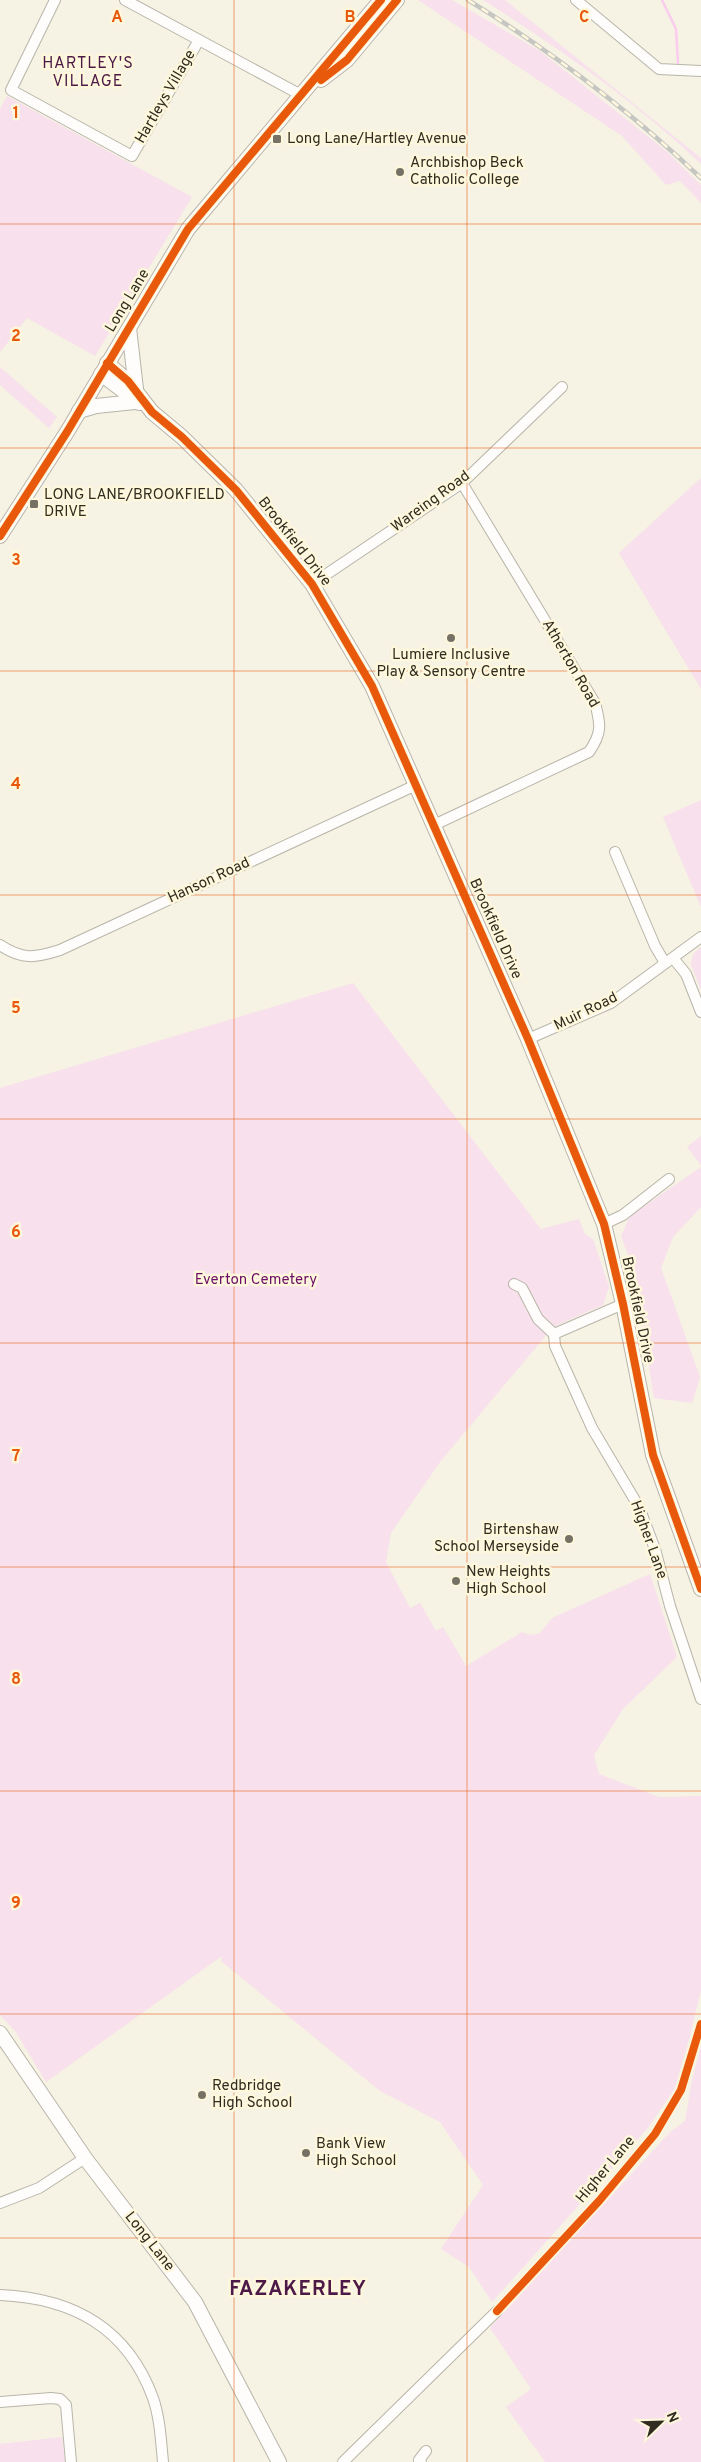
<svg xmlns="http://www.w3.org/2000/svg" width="701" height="2462" font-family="Overpass,sans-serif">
  <rect width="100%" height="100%" fill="#f6f2e4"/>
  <g fill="#f8e0ec">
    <path d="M418,0H452L540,51L665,150L701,185V203L680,181L666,185L622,136Z"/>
    <path d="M483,0H505L701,158V164C636,102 559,48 483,0Z"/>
    <path d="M7,96L192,197L95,356L27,318L0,352V109Z"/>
    <path d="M0,367L57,417L49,428L0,385Z"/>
    <path d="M701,478V689L619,553Z"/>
    <path d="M701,800V907L663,817Z"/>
    <path d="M701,947V990L691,965L693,954Z"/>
    <path d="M353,983L541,1229L579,1219L585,1234L593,1239L609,1287L603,1305L553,1327L440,1462L391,1533L386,1562L410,1608L420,1603L436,1631L443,1627L466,1666L522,1632L530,1635L540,1633L552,1618L650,1574L677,1657L623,1709L594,1755L599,1774L659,1797L701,1796V1990L689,2040L674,2090L647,2129L492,2302L469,2267L441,2249L483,2185L440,2122L380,2091L221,1961L222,1956L46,2082L15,2031L0,2015V1088Z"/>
    <path d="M701,1136V1165L687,1147Z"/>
    <path d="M701,1167V1207L673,1237L661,1268L700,1377L692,1403L654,1398L633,1268L621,1236L630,1216Z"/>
    <path d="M701,2046V2462H545L506,2407L531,2389L490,2328L670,2132L685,2121L692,2080Z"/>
    <path d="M62,2437L65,2462H0V2444Z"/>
  </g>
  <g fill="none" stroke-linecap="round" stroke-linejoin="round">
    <path stroke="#facced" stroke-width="2.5" d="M662,0L676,29L678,63"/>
    <g stroke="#b8b5a9" stroke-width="12">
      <g id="street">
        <path d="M55,0L11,90L132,156L199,40"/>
        <path d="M125,0L301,95"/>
        <path d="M576,0L659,69L701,71"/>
        <path d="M312,584L462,483L562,387"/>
        <path d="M434,825L589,752C602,733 601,725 595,703L462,483"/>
        <path d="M615,852L655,946L665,963"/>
        <path d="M0,945C22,960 35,958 60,950L416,785"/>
        <path d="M673,958L686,974L701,1012"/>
        <path d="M528,1039L611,1003L701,937"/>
        <path d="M604,1224L623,1215L669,1179"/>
        <path d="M514,1284L522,1288L538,1319L554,1334"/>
        <path d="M623,1304L554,1334L555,1346L592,1428L639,1507L655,1549L670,1606L701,1699"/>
        <path d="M0,2203L39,2188L85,2158"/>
        <path d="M0,2295C72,2298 127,2327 153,2398C160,2418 161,2441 163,2462"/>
        <path d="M0,2402L51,2398L60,2399L66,2405L71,2462"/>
        <path d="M343,2462L497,2311"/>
        <path d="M421,2462L419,2460L426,2451"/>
      </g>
    </g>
    <g stroke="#b8b5a9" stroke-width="16">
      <g id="secondary">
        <path d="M321,80L347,60L397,0"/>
        <path d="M129,328L136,389"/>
        <path d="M107,363L128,381L152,412L182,437L236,490L312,584L372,686L528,1039L604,1224L623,1304L653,1455L701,1589"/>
        <path d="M101,374L139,403"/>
        <path d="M79,411L96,406L135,402"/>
        <path d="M0,536L67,432L188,229L381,0"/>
        <path d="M0,2033L85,2158L195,2302L279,2462"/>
      </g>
    </g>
    <use href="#street" stroke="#fefdfb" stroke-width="10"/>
    <use href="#secondary" stroke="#fefdfb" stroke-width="14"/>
    <g stroke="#c6c6c2" stroke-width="4.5">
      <path id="rail" d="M468,0C551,51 630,111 701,178"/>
    </g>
    <use href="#rail" stroke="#fef7dc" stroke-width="2.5" stroke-dasharray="8" stroke-linecap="butt"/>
    <g stroke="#fef7dc" stroke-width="11">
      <g id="cycleway">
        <path d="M321,80L347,60L397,0"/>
        <path d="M107,363L128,381L152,412L182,437L236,490L312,584L372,686L528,1039L604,1224L623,1304L653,1455L701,1589"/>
        <path d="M0,536L67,432L188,229L381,0"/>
        <path d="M497,2311L599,2201L655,2134L681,2090L701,2024"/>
      </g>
    </g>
    <use href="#cycleway" stroke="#e8590c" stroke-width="8"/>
  </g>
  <path fill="none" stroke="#e8590c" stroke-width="1" stroke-opacity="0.55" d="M234,0V2462M467,0V2462M0,224H701M0,448H701M0,671H701M0,895H701M0,1119H701M0,1343H701M0,1567H701M0,1791H701M0,2014H701M0,2238H701"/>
  <g fill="#757164" stroke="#fef7dc" stroke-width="2">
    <rect x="272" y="134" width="10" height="10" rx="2.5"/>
    <circle cx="400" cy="172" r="5"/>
    <rect x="29" y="499" width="10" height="10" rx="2.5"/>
    <circle cx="451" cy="638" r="5"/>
    <circle cx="569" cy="1539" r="5"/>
    <circle cx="456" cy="1581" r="5"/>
    <circle cx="202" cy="2095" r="5"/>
    <circle cx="306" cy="2153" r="5"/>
  </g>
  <g text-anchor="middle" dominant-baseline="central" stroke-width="5" stroke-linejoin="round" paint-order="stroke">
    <g font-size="15" fill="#302c1f" stroke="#fef7dc">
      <text transform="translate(166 97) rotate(-60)">Hartleys Village</text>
      <text transform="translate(128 301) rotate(-59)">Long Lane</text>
      <text transform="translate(431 502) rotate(-36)">Wareing Road</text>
      <text transform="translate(294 542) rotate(52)">Brookfield Drive</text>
      <text transform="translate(570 664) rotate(60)">Atherton Road</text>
      <text transform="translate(209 881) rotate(-25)">Hanson Road</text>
      <text transform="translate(495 929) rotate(66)">Brookfield Drive</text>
      <text transform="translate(586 1012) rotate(-26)">Muir Road</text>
      <text transform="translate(637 1310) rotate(78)">Brookfield Drive</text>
      <text transform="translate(648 1540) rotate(70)">Higher Lane</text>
      <text transform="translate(606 2170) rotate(-50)">Higher Lane</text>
      <text transform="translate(149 2242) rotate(52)">Long Lane</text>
    </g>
    <g font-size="15" fill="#302c1f" stroke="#fef7dc" text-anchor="start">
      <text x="287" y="139">Long Lane/Hartley Avenue</text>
      <text x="410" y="163">Archbishop Beck<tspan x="410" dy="17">Catholic College</tspan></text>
      <text x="44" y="495">LONG LANE/BROOKFIELD<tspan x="44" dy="17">DRIVE</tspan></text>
      <text x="451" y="655" text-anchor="middle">Lumiere Inclusive<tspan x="451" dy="17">Play &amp; Sensory Centre</tspan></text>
      <text x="559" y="1530" text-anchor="end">Birtenshaw<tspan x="559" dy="17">School Merseyside</tspan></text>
      <text x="466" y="1572">New Heights<tspan x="466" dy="17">High School</tspan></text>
      <text x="212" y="2086">Redbridge<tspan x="212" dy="17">High School</tspan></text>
      <text x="316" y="2144">Bank View<tspan x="316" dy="17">High School</tspan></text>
    </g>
    <g font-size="15" fill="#6e0f66" stroke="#fef7dc">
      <text x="256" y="1280">Everton Cemetery</text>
    </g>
    <g font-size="16" letter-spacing="1" fill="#4d1a48" stroke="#fef7dc">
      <text x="88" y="64">HARTLEY'S<tspan x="88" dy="18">VILLAGE</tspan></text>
    </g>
    <g font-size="20" font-weight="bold" letter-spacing="1" fill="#4d1a48" stroke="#fef7dc">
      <text x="298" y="2290">FAZAKERLEY</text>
    </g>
  </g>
  <g font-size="16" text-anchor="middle" font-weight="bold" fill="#e8590c" stroke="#fef7dc" stroke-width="5" stroke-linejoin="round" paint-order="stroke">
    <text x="117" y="22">A</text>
    <text x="350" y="22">B</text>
    <text x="584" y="22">C</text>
    <text x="16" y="118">1</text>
    <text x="16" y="341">2</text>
    <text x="16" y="565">3</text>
    <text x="16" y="789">4</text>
    <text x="16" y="1013">5</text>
    <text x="16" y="1237">6</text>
    <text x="16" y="1461">7</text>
    <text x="16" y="1684">8</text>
    <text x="16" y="1908">9</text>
  </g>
  <g transform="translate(661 2422) rotate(67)" stroke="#fef7dc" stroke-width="4" paint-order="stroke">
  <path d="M0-4L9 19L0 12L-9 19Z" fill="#302c1f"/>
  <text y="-8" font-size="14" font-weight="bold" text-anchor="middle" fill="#302c1f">N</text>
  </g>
</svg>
